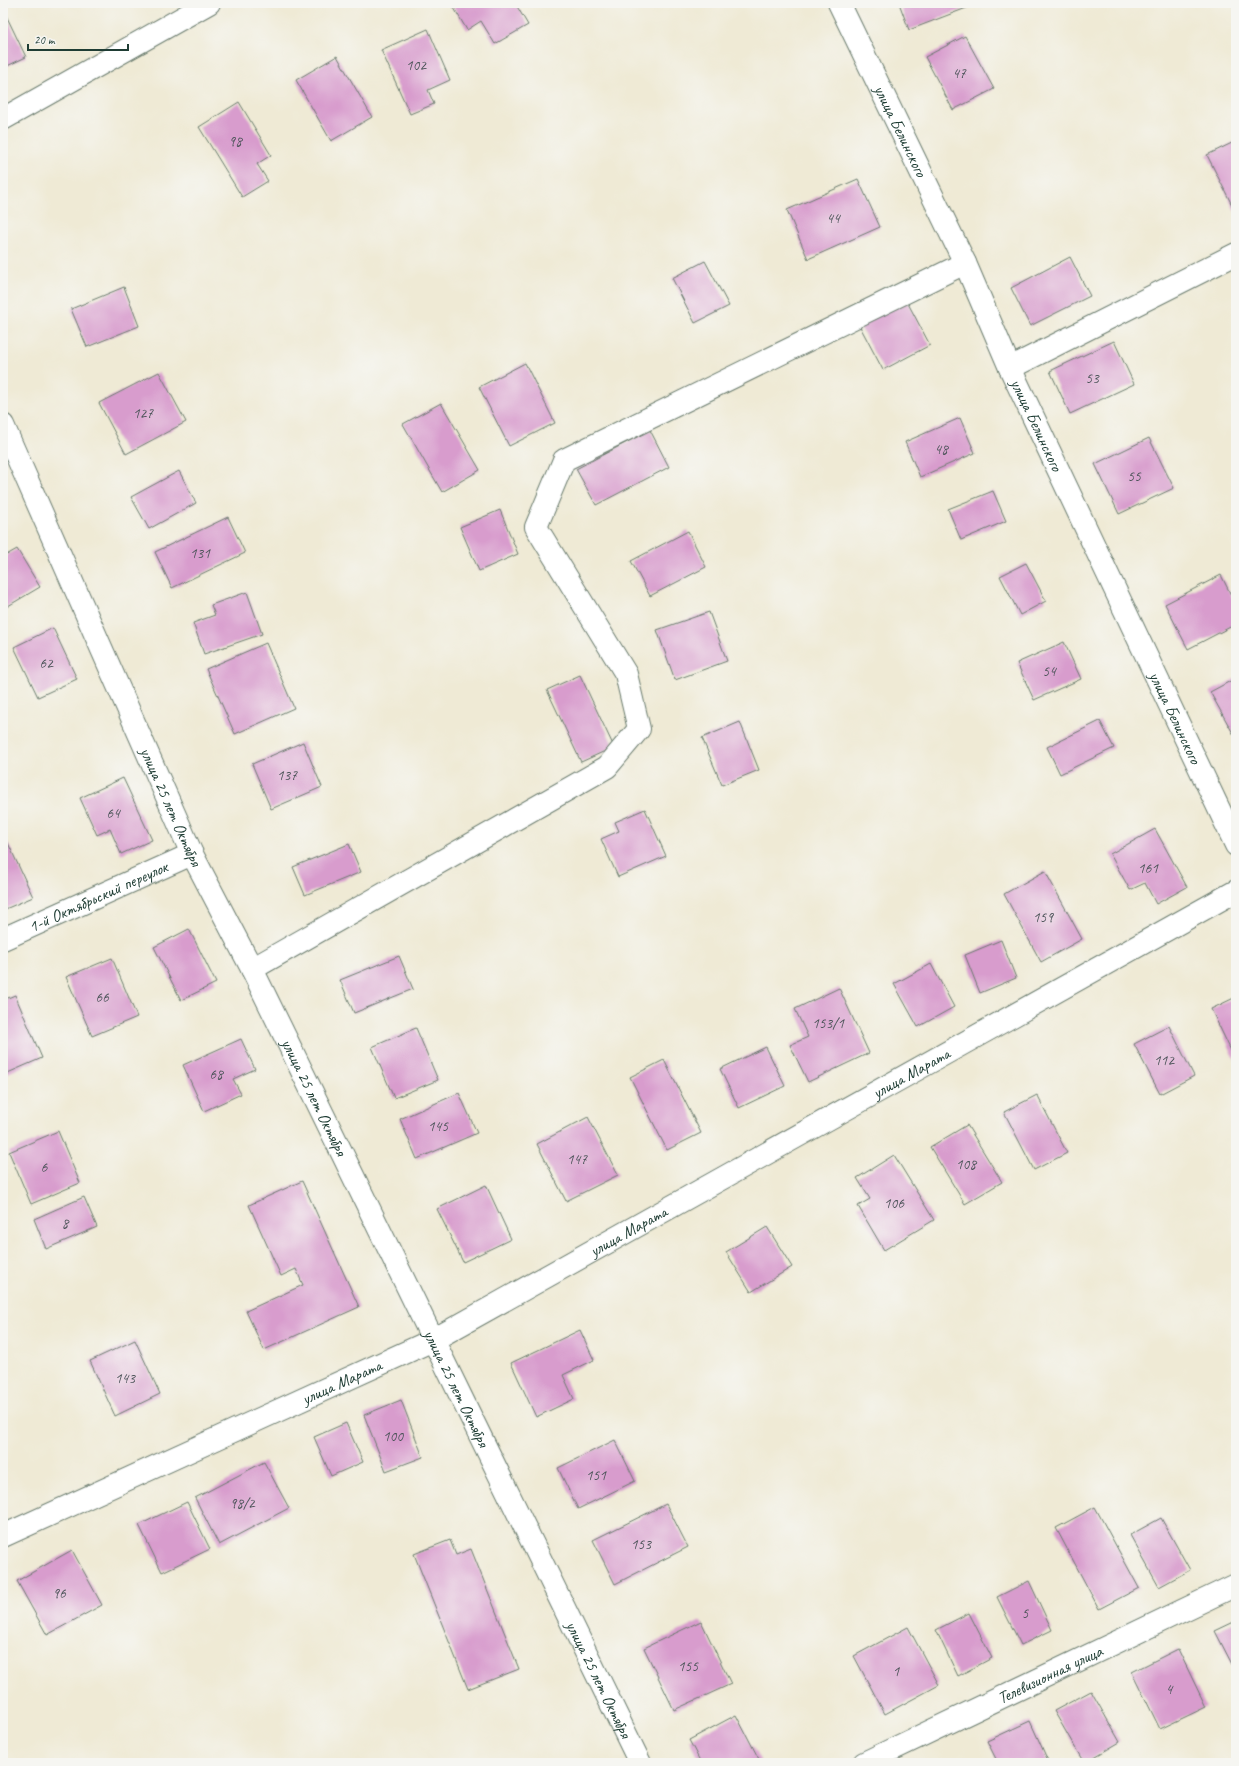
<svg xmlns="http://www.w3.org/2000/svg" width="1239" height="1766" font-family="Caveat,sans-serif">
  <rect width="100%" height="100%" fill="#f6f6f2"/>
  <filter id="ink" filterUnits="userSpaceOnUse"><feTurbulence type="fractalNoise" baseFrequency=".025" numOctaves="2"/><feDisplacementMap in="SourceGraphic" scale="8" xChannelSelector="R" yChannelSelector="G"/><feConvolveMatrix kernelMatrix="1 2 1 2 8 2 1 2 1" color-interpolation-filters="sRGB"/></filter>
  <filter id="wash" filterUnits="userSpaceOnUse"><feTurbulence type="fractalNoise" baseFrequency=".012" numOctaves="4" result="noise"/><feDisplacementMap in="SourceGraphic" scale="16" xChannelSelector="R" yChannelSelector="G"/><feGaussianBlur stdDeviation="0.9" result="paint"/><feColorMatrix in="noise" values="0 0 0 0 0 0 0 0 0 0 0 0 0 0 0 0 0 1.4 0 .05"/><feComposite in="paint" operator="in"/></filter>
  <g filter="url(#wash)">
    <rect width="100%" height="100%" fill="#efead5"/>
    <g id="blocks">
      <g fill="#d89ccd">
        <path d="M451,3H515L528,25L495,44L481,21L467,30Z"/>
        <path d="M899,3H967L969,7L909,30Z"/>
        <path d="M3,9L26,57L3,68Z"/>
        <path d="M428,29L450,80L428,90L434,104L410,114L381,50Z"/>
        <path d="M965,36L994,89L953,110L925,57Z"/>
        <path d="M337,56L372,117L331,141L296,80Z"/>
        <path d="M239,102L271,155L257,164L268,181L242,197L199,127Z"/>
        <path d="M1236,141V213L1207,155Z"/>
        <path d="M858,179L880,227L808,259L787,210Z"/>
        <path d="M1070,257L1090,296L1030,326L1011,288Z"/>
        <path d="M705,261L729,306L695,323L672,278Z"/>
        <path d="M124,287L139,326L87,347L71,309Z"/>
        <path d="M903,294L930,345L883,370L856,319Z"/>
        <path d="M1114,341L1134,384L1070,414L1050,371Z"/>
        <path d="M525,363L555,423L509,446L479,387Z"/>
        <path d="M159,372L186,422L126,454L99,403Z"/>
        <path d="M441,403L480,470L442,492L403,424Z"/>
        <path d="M960,418L975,453L920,477L905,442Z"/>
        <path d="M650,430L669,467L596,505L576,469Z"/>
        <path d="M1149,438L1174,488L1119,514L1095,464Z"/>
        <path d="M179,471L196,503L149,529L131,497Z"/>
        <path d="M993,491L1006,521L961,540L948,509Z"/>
        <path d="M500,510L518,554L479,571L460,527Z"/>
        <path d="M228,517L245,553L172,588L155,552Z"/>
        <path d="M688,531L706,567L650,596L631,561Z"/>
        <path d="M17,549L40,587L3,609V557Z"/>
        <path d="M1026,563L1046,601L1020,615L1000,576Z"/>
        <path d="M1221,575L1236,605V624L1188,649L1165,604Z"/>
        <path d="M247,592L262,634L204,654L193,623L215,615L211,605Z"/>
        <path d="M709,612L727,661L675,680L657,630Z"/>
        <path d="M53,628L77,679L38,697L14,647Z"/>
        <path d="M1064,642L1081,679L1034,700L1017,663Z"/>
        <path d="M266,643L294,708L235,734L206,669Z"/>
        <path d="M580,675L614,747L581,762L547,690Z"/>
        <path d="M1236,678V734L1234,735L1210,692Z"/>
        <path d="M1100,721L1114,748L1060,774L1047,747Z"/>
        <path d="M740,722L759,770L722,785L702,738Z"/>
        <path d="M303,742L322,787L271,809L252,764Z"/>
        <path d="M123,778L152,840L121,854L110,829L97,835L80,798Z"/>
        <path d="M645,809L666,856L618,877L601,839L619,831L615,822Z"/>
        <path d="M1155,829L1187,887L1156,904L1145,883L1130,890L1110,854Z"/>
        <path d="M8,843L33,897L3,910V845Z"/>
        <path d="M349,844L361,872L305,895L293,867Z"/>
        <path d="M1045,871L1082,939L1041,962L1004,894Z"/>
        <path d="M189,929L216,983L181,1000L154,947Z"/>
        <path d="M1001,940L1016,978L980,993L965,955Z"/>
        <path d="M399,956L413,989L354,1013L340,980Z"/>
        <path d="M112,958L137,1017L92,1036L66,977Z"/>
        <path d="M931,964L954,1007L918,1027L894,984Z"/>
        <path d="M839,988L869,1053L808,1082L790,1045L808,1037L795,1009Z"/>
        <path d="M15,995L42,1058L3,1075V1000Z"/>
        <path d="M1236,997V1061L1211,1009Z"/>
        <path d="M1169,1026L1194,1076L1160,1094L1134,1044Z"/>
        <path d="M416,1028L438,1080L394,1098L372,1047Z"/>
        <path d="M241,1039L255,1069L233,1079L241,1094L204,1111L183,1065Z"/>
        <path d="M766,1047L785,1086L739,1108L720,1069Z"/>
        <path d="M664,1060L701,1133L667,1150L630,1077Z"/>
        <path d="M459,1093L477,1133L417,1159L400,1119Z"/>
        <path d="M1037,1095L1067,1153L1034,1170L1004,1112Z"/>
        <path d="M588,1117L618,1175L566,1201L537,1144Z"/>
        <path d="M967,1125L1002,1182L965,1204L930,1147Z"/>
        <path d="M58,1131L80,1183L31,1204L9,1152Z"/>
        <path d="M894,1155L934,1220L884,1250L858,1206L870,1199L857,1178Z"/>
        <path d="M302,1181L359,1307L264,1350L246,1311L303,1285L296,1269L281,1276L249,1205Z"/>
        <path d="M486,1185L511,1239L463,1262L437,1209Z"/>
        <path d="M84,1197L97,1227L46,1249L34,1219Z"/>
        <path d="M767,1227L792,1267L751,1292L726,1252Z"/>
        <path d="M580,1330L594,1360L563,1375L574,1399L536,1417L511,1363Z"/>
        <path d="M135,1340L160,1394L115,1416L90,1361Z"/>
        <path d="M401,1400L423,1457L386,1471L364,1415Z"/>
        <path d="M346,1423L363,1462L331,1476L314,1437Z"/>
        <path d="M615,1440L635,1481L578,1509L558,1468Z"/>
        <path d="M264,1462L289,1508L219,1545L195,1498Z"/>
        <path d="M187,1502L210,1549L162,1572L139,1525Z"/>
        <path d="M666,1504L688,1547L615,1584L593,1540Z"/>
        <path d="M1095,1507L1139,1588L1099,1609L1056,1528Z"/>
        <path d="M1161,1518L1190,1570L1159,1587L1130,1535Z"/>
        <path d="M450,1540L456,1555L471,1549L519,1669L468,1689L414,1554Z"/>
        <path d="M72,1550L102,1605L47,1635L17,1581Z"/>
        <path d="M1029,1581L1052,1630L1021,1645L997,1597Z"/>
        <path d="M969,1613L992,1658L958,1676L936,1630Z"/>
        <path d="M701,1621L731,1684L674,1710L644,1648Z"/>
        <path d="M1236,1621V1672L1215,1631Z"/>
        <path d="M908,1627L939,1685L885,1714L854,1656Z"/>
        <path d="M1178,1649L1206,1707L1160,1729L1132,1672Z"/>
        <path d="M1091,1691L1120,1742L1084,1763L1054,1711Z"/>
        <path d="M736,1715L761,1763H701L689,1740Z"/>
        <path d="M1030,1721L1049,1763H998L987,1741Z"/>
      </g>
    </g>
  </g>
  <g filter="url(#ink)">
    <use href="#blocks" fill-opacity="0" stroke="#687a6c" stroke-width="1"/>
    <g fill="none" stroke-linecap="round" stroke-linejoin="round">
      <g stroke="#687a6c" stroke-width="24">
        <g id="minor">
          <path id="s1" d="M839,3L965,263L1010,368L1236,845"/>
          <path d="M3,119L209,3"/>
          <path d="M1010,368L1236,254"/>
          <path id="s2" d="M3,425L192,854L252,969L640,1763"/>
          <path id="s3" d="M3,939L192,854"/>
          <path d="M252,969L607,767L639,729L626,674L536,527L564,460L965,263"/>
          <path id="s4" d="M3,1536L433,1340L1236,891"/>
          <path id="s5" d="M864,1763L1236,1585"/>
        </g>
      </g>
      <use href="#minor" stroke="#fff" stroke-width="22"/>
    </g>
  </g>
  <g text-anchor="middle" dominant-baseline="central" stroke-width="4" stroke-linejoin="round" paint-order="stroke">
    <g font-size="15" fill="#4d555a">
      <text x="416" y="65">102</text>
      <text x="959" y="73">47</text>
      <text x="235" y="141">98</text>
      <text x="833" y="218">44</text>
      <text x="1092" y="378">53</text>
      <text x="143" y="413">127</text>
      <text x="941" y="449">48</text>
      <text x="1134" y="476">55</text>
      <text x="200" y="553">131</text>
      <text x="46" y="663">62</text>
      <text x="1049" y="671">54</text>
      <text x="287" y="775">137</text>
      <text x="113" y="813">64</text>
      <text x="1148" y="868">161</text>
      <text x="1043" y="917">159</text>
      <text x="102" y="997">66</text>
      <text x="828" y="1023">153/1</text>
      <text x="1164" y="1060">112</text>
      <text x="216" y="1074">68</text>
      <text x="438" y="1126">145</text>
      <text x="577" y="1159">147</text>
      <text x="966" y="1164">108</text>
      <text x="44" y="1167">6</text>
      <text x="894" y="1203">106</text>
      <text x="65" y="1223">8</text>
      <text x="125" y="1378">143</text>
      <text x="393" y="1436">100</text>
      <text x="596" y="1475">151</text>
      <text x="242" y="1503">98/2</text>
      <text x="641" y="1544">153</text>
      <text x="59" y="1593">96</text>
      <text x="1025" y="1613">5</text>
      <text x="688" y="1666">155</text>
      <text x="896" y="1671">1</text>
      <text x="1169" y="1689">4</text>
    </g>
    <g font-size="17" fill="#1f3d34" stroke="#f6f6f2">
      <text stroke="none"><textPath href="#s1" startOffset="142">улица Белинского</textPath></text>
      <text stroke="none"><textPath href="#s1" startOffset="466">улица Белинского</textPath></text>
      <text stroke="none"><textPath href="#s1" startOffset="790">улица Белинского</textPath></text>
      <text stroke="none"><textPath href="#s2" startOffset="417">улица 25 лет Октября</textPath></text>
      <text stroke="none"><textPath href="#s3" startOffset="104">1-й Октябрьский переулок</textPath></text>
      <text stroke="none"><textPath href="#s4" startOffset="1020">улица Марата</textPath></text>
      <text stroke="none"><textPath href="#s2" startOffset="741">улица 25 лет Октября</textPath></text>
      <text stroke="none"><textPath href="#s4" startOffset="696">улица Марата</textPath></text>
      <text stroke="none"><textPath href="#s4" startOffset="372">улица Марата</textPath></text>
      <text stroke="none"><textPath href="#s2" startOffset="1065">улица 25 лет Октября</textPath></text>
      <text stroke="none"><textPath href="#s5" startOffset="206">Телевизионная улица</textPath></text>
      <text stroke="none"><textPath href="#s2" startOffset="1389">улица 25 лет Октября</textPath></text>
    </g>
  </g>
  <rect width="1239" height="1766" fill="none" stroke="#f6f6f2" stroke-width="16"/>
  <path d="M28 44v6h100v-6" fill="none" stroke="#1f3d34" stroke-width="2"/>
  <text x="34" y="44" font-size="12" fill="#1f3d34" stroke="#f6f6f2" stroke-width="3" paint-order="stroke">20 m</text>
</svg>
